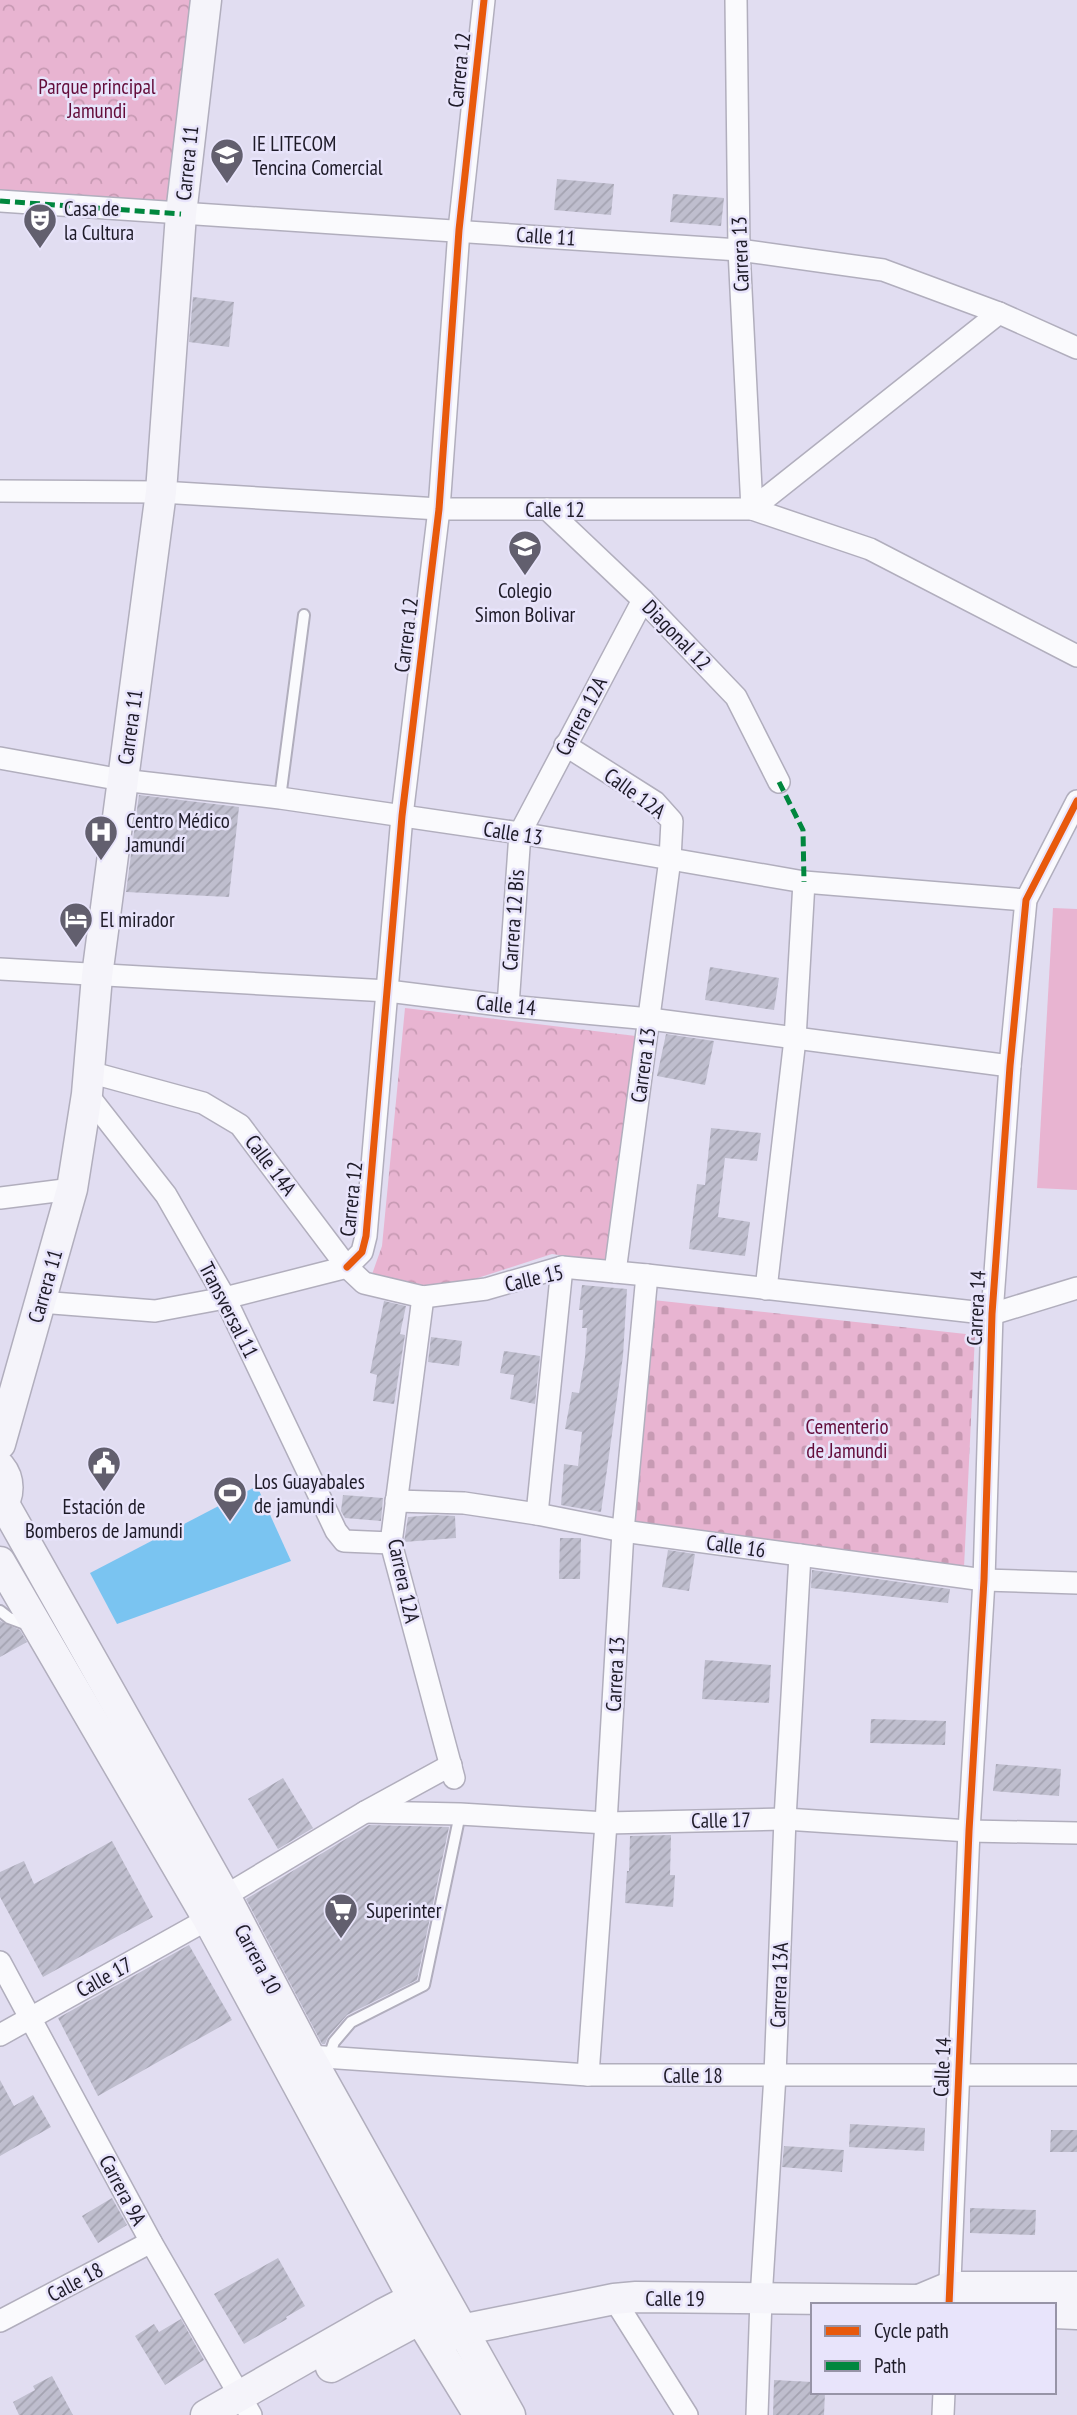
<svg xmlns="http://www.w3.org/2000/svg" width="1077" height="2415" font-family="'PT Sans Narrow',sans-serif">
  <defs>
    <pattern id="cemetery-stones" width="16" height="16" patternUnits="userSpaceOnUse" patternTransform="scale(1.75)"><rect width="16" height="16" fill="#e8b4d1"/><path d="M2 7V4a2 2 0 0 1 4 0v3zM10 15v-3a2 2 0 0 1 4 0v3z" fill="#c79ab3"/></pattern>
    <pattern id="park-crowns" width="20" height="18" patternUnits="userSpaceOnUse" patternTransform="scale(1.75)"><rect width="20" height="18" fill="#e8b4d1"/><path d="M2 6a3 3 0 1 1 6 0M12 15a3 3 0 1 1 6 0" fill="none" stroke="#c79ab3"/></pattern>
    <pattern id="building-hatch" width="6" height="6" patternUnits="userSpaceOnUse" patternTransform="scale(1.75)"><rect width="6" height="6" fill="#bfbece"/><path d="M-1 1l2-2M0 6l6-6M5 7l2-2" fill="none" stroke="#a4a3b1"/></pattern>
  </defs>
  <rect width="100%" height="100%" fill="#e1ddf1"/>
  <path fill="url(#cemetery-stones)" d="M653,1300L975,1335L964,1568L630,1531Z"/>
  <g fill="url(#park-crowns)">
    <path d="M0,0H206L181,214L0,201Z"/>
    <path d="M405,1008L644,1037L606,1262L552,1254L425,1295L370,1280L382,1246Z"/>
  </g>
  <path fill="#e8b4d1" d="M1053,908L1077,909V1190L1037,1188Z"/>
  <path fill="#7ac4f1" d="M257,1486L291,1561L117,1624L90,1573Z"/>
  <g fill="url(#building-hatch)">
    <path d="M557,179L614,184L611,215L554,210Z"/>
    <path d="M673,194L724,198L721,226L670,222Z"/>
    <path d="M193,297L234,302L229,347L189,342Z"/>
    <path d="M139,795L239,807L229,897L126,892Z"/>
    <path d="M710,967L779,978L774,1010L705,1000Z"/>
    <path d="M666,1034L714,1041L705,1085L657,1076Z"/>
    <path d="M711,1128L761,1133L757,1161L725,1158L718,1217L750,1222L745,1256L689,1249L697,1184L705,1185Z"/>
    <path d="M582,1285L627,1289L623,1356L601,1512L561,1505L564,1464L578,1466L582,1432L565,1429L572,1392L579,1393L585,1357L587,1328H582L583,1310H579Z"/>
    <path d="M384,1301L406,1306L400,1334L405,1335L394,1404L373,1401L377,1375L370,1373Z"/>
    <path d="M431,1337L462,1341L459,1366L428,1362Z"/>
    <path d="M504,1351L540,1356L535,1404L510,1399L514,1375L500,1373Z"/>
    <path d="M343,1495L383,1498L381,1521L345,1518L341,1511Z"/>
    <path d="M434,1515L455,1516L456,1538L404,1542L408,1517Z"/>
    <path d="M560,1538H581L580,1579H559Z"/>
    <path d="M668,1550L695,1554L689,1591L662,1587Z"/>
    <path d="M812,1570L950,1589L948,1603L811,1588Z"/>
    <path d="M0,1621L20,1630L27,1642L0,1657Z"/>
    <path d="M705,1660L771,1665L769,1703L702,1699Z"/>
    <path d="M871,1719L946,1721L945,1745L870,1743Z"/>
    <path d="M996,1764L1061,1769L1059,1796L993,1791Z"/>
    <path d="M283,1778L313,1828L278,1849L248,1799Z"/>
    <path d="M369,1825L449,1827L417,1980L347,2015L328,2037L325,2044H322L246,1899Z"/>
    <path d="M671,1835L670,1875H675L673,1907L625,1903L627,1871H629L630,1836Z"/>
    <path d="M112,1841L153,1917L43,1977L0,1897V1872L24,1861L34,1884Z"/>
    <path d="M189,1945L232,2020L98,2096L58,2018Z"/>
    <path d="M0,2080L14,2106L33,2095L51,2127L0,2156Z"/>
    <path d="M850,2124L925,2128L924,2151L849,2147Z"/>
    <path d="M1051,2130H1077V2152H1050Z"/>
    <path d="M784,2146L844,2150L842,2172L782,2167Z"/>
    <path d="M112,2198L127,2225L98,2243L82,2216Z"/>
    <path d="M970,2208L1036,2210L1035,2235L970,2233Z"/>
    <path d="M278,2258L305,2306L286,2317L287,2319L244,2344L214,2294Z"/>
    <path d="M181,2319L204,2360L165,2385L135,2336L154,2324L159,2332Z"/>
    <path d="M52,2376L73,2415H19L13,2402L35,2390L33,2386Z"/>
    <path d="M774,2380L813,2382V2392H825L824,2415H773Z"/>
  </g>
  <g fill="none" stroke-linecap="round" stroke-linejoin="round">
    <g stroke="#b1aebd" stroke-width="14">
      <g id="lane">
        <path d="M280,798L304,615"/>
        <path d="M0,1611L9,1618L28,1625"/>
        <path d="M329,2057L334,2042L351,2022L424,1985L460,1814"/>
      </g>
    </g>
    <g stroke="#b1aebd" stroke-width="24">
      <g id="street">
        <path d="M736,0L739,250L752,509"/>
        <path d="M0,201L739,250L883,270L999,313L1077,348"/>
        <path d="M0,491L161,492L439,509H752L870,549L1077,656"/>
        <path d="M547,509L643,600L736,697L779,782"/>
        <path d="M752,509L999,313"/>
        <path d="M565,745L655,802L672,821L670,859L615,1272"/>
        <path d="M0,758L122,780L280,798L520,833L804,882L1026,900"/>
        <path d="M0,969L388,991L508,1006L650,1019L1010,1066"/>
        <path d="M508,1006L520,833L643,600"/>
        <path d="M89,1072L203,1103L240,1125L347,1267L364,1283L423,1297L486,1289L562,1267L647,1275L992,1314L1077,1288"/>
        <path d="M87,1094L166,1195L225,1298L336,1531L344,1541L391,1543"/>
        <path d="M0,1198L72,1189"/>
        <path d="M347,1267L362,1252L366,1236L402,816L439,509L459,230L484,0"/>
        <path d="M766,1289L795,1039L804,882"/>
        <path d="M423,1297L391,1543L454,1778"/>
        <path d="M40,1302L155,1311L225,1298L347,1267"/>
        <path d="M396,1501L464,1503L537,1514L623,1531L984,1580L1077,1583"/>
        <path d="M537,1514L562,1267"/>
        <path d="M365,1812L460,1814L606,1823L785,1819L969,1831L1077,1833"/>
        <path d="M225,1896L365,1812L451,1765"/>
        <path d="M0,1962L151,2242L251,2415"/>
        <path d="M0,2035L208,1919"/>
        <path d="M309,2056L588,2075H1077"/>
        <path d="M588,2075L606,1823L623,1531L647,1275"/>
        <path d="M614,2299L687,2415"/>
        <path d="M949,2305L969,1831L984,1580L992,1314L1010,1066L1026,900L1077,801"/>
        <path d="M0,2321L151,2242"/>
        <path d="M757,2415L761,2299L775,2075L785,1819L800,1555"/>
        <path d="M943,2415L944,2392"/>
      </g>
    </g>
    <g stroke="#b1aebd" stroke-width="33">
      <g id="secondary">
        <path d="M0,1444L72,1189L87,1094L97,976L161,492L181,214L206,0"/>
        <path d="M0,1467C10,1479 10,1496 0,1508"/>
        <path d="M4,1504L225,1896L309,2056L510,2415"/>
        <path d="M0,1562L208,1919L410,2292L420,2319L479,2415"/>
        <path d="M919,2300L950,2287H1077"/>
        <path d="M1054,2313L1077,2314"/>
        <path d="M446,2338L461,2330L614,2299L636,2297L919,2300L934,2305"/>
        <path d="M331,2367L420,2319L440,2314"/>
        <path d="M206,2415L383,2314L412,2299L430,2294"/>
      </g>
    </g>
    <use href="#lane" stroke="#fafafd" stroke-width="10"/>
    <use href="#street" stroke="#fafafd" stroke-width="21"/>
    <use href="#secondary" stroke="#f5f4fa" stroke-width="30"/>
    <g stroke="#00873e" stroke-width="5" stroke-dasharray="10 5" stroke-linecap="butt">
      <path d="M0,201L181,214"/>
      <path d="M779,782L803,830L804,882"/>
    </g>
    <g stroke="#e8e4fb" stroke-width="11">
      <g id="cycleway">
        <path d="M347,1267L362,1252L366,1236L402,816L439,509L459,230L484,0"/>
        <path d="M949,2305L969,1831L984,1580L992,1314L1010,1066L1026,900L1077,801"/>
      </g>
    </g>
    <use href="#cycleway" stroke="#e8590c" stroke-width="7"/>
  </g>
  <defs>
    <g id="school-pin" transform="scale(1.75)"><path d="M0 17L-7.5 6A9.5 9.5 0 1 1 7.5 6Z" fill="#625f6e" stroke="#e8e4fb"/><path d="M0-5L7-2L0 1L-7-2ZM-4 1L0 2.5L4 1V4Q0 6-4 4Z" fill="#fff"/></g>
    <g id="theatre-pin" transform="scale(1.75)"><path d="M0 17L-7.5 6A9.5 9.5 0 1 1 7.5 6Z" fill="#625f6e" stroke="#e8e4fb"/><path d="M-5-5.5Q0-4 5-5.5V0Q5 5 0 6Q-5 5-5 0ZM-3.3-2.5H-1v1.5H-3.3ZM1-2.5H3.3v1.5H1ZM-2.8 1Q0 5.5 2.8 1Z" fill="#fff"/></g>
    <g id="hospital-pin" transform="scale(1.75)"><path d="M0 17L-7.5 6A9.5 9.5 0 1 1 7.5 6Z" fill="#625f6e" stroke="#e8e4fb"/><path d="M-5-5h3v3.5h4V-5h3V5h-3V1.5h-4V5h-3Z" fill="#fff"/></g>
    <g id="hotel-pin" transform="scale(1.75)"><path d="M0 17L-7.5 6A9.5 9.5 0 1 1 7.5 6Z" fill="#625f6e" stroke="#e8e4fb"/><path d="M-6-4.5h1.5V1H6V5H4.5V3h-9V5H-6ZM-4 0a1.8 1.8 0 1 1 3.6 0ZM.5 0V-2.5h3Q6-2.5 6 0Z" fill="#fff"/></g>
    <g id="civic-pin" transform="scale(1.75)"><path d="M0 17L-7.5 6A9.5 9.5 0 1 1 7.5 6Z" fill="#625f6e" stroke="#e8e4fb"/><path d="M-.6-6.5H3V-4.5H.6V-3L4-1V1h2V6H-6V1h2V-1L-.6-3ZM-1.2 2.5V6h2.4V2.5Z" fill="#fff"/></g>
    <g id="stadium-pin" transform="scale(1.75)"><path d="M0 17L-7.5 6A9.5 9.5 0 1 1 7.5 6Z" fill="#625f6e" stroke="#e8e4fb"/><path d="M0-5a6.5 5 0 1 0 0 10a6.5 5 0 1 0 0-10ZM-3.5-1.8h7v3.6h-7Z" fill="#fff"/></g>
    <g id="supermarket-pin" transform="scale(1.75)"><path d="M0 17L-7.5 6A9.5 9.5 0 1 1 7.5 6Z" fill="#625f6e" stroke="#e8e4fb"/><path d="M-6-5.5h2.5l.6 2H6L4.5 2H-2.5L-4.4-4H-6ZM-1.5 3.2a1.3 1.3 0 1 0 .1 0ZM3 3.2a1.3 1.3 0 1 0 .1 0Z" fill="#fff"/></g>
  </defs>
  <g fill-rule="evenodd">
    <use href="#school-pin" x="227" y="155"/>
    <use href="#theatre-pin" x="40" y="220"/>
    <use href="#school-pin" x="525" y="547"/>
    <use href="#hospital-pin" x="101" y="832"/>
    <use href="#hotel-pin" x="76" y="919"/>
    <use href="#civic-pin" x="104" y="1463"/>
    <use href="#stadium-pin" x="230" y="1493"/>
    <use href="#supermarket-pin" x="341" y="1910"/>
  </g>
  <g text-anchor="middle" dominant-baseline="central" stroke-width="5" stroke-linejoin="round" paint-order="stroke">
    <g font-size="21" fill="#1e1b28" stroke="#e8e4fb">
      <text transform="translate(459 70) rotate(-84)">Carrera 12</text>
      <text transform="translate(187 163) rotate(-84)">Carrera 11</text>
      <text transform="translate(546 236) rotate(4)">Calle 11</text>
      <text transform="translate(740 254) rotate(-92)">Carrera 13</text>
      <text x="555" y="509">Calle 12</text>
      <text transform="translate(406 635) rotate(-83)">Carrera 12</text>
      <text transform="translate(677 635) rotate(46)">Diagonal 12</text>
      <text transform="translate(581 716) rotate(-62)">Carrera 12A</text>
      <text transform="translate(130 727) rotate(-82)">Carrera 11</text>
      <text transform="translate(635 793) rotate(36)">Calle 12A</text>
      <text transform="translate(513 833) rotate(9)">Calle 13</text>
      <text transform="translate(513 920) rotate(-86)">Carrera 12 Bis</text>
      <text transform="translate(506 1005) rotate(6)">Calle 14</text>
      <text transform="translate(643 1065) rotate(-82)">Carrera 13</text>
      <text transform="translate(271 1165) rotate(53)">Calle 14A</text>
      <text transform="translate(351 1199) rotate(-84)">Carrera 12</text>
      <text transform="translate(534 1278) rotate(-13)">Calle 15</text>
      <text transform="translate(45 1286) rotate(-74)">Carrera 11</text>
      <text transform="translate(976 1308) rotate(-87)">Carrera 14</text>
      <text transform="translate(229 1310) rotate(63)">Transversal 11</text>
      <text transform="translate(736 1546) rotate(8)">Calle 16</text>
      <text transform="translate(404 1581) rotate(78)">Carrera 12A</text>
      <text transform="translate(615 1674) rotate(-87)">Carrera 13</text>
      <text transform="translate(721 1820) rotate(-1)">Calle 17</text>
      <text transform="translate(258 1959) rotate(62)">Carrera 10</text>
      <text transform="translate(104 1977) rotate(-29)">Calle 17</text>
      <text transform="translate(779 1985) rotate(-88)">Carrera 13A</text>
      <text transform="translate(942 2067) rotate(-87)">Calle 14</text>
      <text x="693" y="2075">Calle 18</text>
      <text transform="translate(123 2190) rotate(62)">Carrera 9A</text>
      <text transform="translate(75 2282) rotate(-28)">Calle 18</text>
      <text x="675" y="2298">Calle 19</text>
    </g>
    <g font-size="21" fill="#630c3a" stroke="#e8e4fb">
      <text x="97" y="86">Parque principal<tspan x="97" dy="24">Jamundi</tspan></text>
      <text x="847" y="1426">Cementerio<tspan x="847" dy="24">de Jamundi</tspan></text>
    </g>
    <g font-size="21" fill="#1e1b28" stroke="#e8e4fb" text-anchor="start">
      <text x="252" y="143">IE LITECOM<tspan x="252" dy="24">Tencina Comercial</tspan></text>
      <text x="64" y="208">Casa de<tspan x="64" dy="24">la Cultura</tspan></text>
      <text x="525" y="590" text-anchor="middle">Colegio<tspan x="525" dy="24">Simon Bolivar</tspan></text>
      <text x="126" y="820">Centro Médico<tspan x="126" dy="24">Jamundí</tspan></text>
      <text x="100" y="919">El mirador</text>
      <text x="254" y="1481">Los Guayabales<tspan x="254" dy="24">de jamundi</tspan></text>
      <text x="104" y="1506" text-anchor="middle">Estación de<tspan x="104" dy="24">Bomberos de Jamundi</tspan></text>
      <text x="366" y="1910">Superinter</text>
    </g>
  </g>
  <rect x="811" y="2303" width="245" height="91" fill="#e8e4fb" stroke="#9794a7" stroke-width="2"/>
  <rect x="825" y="2326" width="35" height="10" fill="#e8590c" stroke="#9794a7" stroke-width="2"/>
  <text x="874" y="2338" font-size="21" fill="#1e1b28">Cycle path</text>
  <rect x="825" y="2361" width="35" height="10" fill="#00873e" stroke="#9794a7" stroke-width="2"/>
  <text x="874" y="2373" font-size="21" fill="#1e1b28">Path</text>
</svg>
